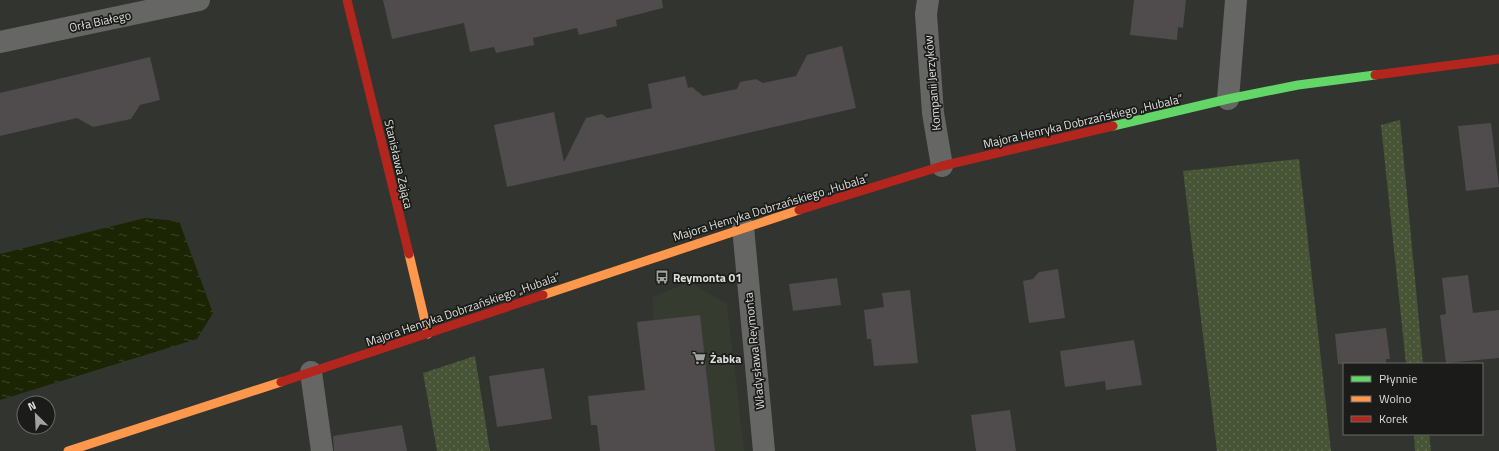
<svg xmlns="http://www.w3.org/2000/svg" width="1499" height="451" font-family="'Titillium Web',sans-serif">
  <defs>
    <pattern id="grass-dots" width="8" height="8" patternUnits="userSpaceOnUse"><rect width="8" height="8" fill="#485436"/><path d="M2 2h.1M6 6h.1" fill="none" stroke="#626c52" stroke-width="1.8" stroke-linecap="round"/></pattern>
    <pattern id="water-ripples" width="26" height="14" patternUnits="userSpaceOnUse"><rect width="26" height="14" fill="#1b2504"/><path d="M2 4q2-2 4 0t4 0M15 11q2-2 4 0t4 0" fill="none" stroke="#3c4428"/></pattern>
  </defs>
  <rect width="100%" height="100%" fill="#323430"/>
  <path fill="#363b2f" d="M690,282L727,304L744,451H652L637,322L654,320L652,297Z"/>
  <g fill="url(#grass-dots)">
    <path d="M1400,120L1423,364H1406L1381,125Z"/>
    <path d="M1299,159L1331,451H1217L1183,171Z"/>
    <path d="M475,356L490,451H437L423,373Z"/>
    <path d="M1414,434H1429L1431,451H1415Z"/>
  </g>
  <path fill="url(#water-ripples)" d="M145,218L179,221L213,313L197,339L0,400V254Z"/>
  <g fill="#504b4c">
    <path d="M383,0H662L663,8L616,20L617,26L579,35L577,28L533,38L534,45L496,53L494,47L470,52L464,23L392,39Z"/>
    <path d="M1134,0H1186L1183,28L1178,27L1177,40L1130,35Z"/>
    <path d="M842,46L856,108L679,149L507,187L494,125L554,112L564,162L586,118L602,114L607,118L652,108L648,84L685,76L688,88L692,87L703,96L737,89L740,82L756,79L763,83L796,76L807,55Z"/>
    <path d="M150,57L160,100L140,105L131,119L93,127L77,118L0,136V93Z"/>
    <path d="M1491,123L1499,187L1466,191L1458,126Z"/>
    <path d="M1058,269L1065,318L1029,323L1023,281L1033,279L1039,272Z"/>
    <path d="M1468,275L1473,313L1499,310V358L1446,363L1440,315L1446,314L1442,278Z"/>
    <path d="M837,278L841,305L793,311L789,284Z"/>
    <path d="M910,290L918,363L874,366L871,339H867L864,310L884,307L882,293Z"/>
    <path d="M700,315L715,451H600L597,425H591L588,396L645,390L637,322Z"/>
    <path d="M1386,328L1390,359H1386V364H1338L1335,334Z"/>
    <path d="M1134,340L1142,385L1106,390L1105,381L1065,387L1060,351Z"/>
    <path d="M544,368L552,419L497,427L489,376Z"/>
    <path d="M1010,410L1016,451H976L971,415Z"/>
    <path d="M402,425L407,451H334L333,436Z"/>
  </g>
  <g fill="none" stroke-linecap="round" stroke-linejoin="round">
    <g stroke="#666764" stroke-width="22">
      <path d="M928,0L926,14L933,113L942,166"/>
      <path d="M0,42L199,0"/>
      <path d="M1228,99L1236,0"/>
      <path d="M743,227L764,451"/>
      <path d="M311,372L322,451"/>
    </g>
    <path stroke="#63d668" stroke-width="9" d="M1113,126L1228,99L1298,85L1375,75"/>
    <g stroke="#ff974d" stroke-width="9">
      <path d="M409,254L428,334"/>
      <path d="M543,295L799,210"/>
      <path d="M68,451L281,382"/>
    </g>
    <g stroke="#b3261e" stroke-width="9">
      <path d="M347,0L409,254"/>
      <path d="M1375,75L1499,59"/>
      <path d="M799,210L942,166L1113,126"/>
      <path d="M281,382L543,295"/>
    </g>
  </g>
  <defs>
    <g id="bus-bare" transform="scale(1.08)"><path d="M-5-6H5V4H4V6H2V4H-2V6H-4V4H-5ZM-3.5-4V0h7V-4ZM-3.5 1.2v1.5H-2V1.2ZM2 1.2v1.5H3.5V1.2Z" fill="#a1a39f" stroke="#1b1c19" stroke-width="2.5" paint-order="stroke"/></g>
    <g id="supermarket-bare" transform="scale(1.08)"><path d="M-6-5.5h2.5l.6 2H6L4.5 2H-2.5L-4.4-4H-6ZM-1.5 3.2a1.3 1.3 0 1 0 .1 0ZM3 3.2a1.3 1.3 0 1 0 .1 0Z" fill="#a1a39f" stroke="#1b1c19" stroke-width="2.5" paint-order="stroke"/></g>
  </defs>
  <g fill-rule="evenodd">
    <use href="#bus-bare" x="662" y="277"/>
    <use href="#supermarket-bare" x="699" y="358"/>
  </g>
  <g text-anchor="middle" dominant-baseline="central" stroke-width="3.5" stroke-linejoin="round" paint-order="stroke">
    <g font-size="12" fill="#dddfdb" stroke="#1b1c19">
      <text transform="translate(100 21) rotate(-12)">Orła Białego</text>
      <text transform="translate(932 83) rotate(-95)">Kompanii Jerzyków</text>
      <text transform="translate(1083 121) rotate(-13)">Majora Henryka Dobrzańskiego „Hubala”</text>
      <text transform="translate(399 164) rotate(77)">Stanisława Zająca</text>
      <text transform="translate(771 207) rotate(-17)">Majora Henryka Dobrzańskiego „Hubala”</text>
      <text transform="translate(463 309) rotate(-19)">Majora Henryka Dobrzańskiego „Hubala”</text>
      <text transform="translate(754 351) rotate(-96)">Władysława Reymonta</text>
    </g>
    <g font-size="12" font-weight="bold" fill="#dddfdb" stroke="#1b1c19" text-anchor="start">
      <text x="673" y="277">Reymonta 01</text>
      <text x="710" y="358">Żabka</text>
    </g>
  </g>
  <rect x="1343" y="363" width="140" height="72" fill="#1b1c19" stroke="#696a67"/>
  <rect x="1351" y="376" width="20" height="6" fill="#63d668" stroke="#696a67"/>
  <text x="1379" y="383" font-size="12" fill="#dddfdb">Płynnie</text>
  <rect x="1351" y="396" width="20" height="6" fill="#ff974d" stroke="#696a67"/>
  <text x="1379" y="403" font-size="12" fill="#dddfdb">Wolno</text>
  <rect x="1351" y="416" width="20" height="6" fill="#b3261e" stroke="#696a67"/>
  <text x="1379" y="423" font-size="12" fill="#dddfdb">Korek</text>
  <g transform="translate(36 415) rotate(336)"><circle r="19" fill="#1b1c19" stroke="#696a67"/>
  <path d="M0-3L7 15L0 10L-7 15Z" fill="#a1a39f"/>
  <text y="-6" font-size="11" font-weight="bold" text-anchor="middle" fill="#dddfdb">N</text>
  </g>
</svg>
